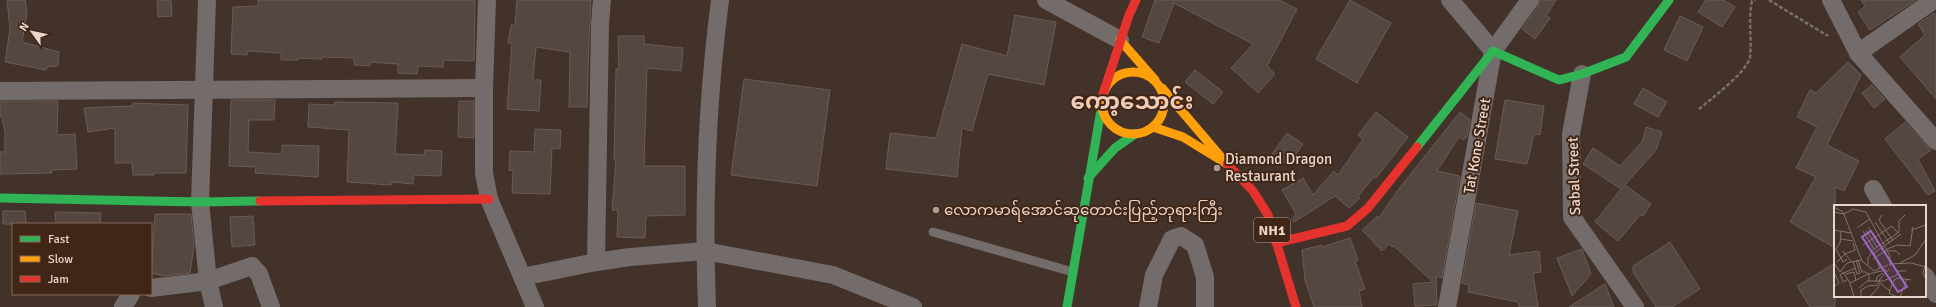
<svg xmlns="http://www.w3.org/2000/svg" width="1936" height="307" font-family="Signika,'Noto Sans Myanmar',sans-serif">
  <rect width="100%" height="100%" fill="#42322a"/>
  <g fill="#544640" stroke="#695b56">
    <path d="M7,0H25L27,13L22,42L59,52L58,66L47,67L46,70L5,62L10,29Z"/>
    <path d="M157,0H171L172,16L158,17Z"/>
    <path d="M258,0H475L474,61L444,60L443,67L418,66L417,74L398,73V64L370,62V66L354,65V58L322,57V59L299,58L298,60H281V53L248,51L247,55L231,54L233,7L258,6Z"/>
    <path d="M517,0H591L589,39L587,107H569L570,52L536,47L533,80H541L539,111L507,109L512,44L508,43L511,25H515Z"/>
    <path d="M1155,0H1279L1297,9L1267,66L1275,74L1258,93L1231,68L1253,44L1174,3L1159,43L1142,37Z"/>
    <path d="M1350,0L1391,23L1357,83L1316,59Z"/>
    <path d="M1540,0H1556L1546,16L1550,18L1535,39L1522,29L1538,6Z"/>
    <path d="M1706,0H1723L1735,7L1722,27L1698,12Z"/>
    <path d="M1861,0H1916L1870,30L1858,12L1865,6Z"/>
    <path d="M1934,13L1936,15V99L1900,57L1925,35L1918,24Z"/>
    <path d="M1015,15L1056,22L1044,85L988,74L972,131L962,128L957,177L886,169L890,133L936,138L962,44L1007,56Z"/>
    <path d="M1680,16L1703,27L1687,61L1664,50Z"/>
    <path d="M618,36H644V44L683,48L681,71L647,68L644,166H685V215L646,216L645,238L617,237L618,210H612L616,160H614L616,69H619Z"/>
    <path d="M1848,62L1861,75L1827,145L1859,161L1844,191L1835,187V248L1790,222L1816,177L1796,168L1817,127L1797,117L1810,90L1816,93Z"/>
    <path d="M1195,70L1223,92L1213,104L1185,82Z"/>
    <path d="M744,79L830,90L817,186L731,175Z"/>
    <path d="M1872,85L1885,99L1874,108L1862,93Z"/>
    <path d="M1643,88L1667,102L1658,117L1634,104Z"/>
    <path d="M231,100H275L274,120H249L248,152L282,154V145L319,146L318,177L255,173L256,167L229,166Z"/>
    <path d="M1505,100L1544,106L1540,135L1534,134L1527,164L1495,159Z"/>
    <path d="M0,101H58L57,135L75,134L77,169L51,170L52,173L0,174V152H5V133L2,117H0Z"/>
    <path d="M459,101H474V138L458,137Z"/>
    <path d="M335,102L398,103L395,154L424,155L425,150L442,151L441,176L414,175L413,184L391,182V185L347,182L349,130L308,127L309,104L334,105Z"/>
    <path d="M133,103L188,105L186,173H154V175H133L132,163H115V128L88,132L84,108L132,106Z"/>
    <path d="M1376,112L1408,137L1376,178L1374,177L1358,196L1360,198L1359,199L1349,208L1335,196L1294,222L1292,219L1296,214L1282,190L1303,178L1313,195L1334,171L1338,175L1363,139L1358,135Z"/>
    <path d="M1460,112L1470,120L1467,136L1464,140L1459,137L1437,171L1460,176L1442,278L1436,276L1437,305L1415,306L1413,284L1433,282L1394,246L1392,247L1389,244L1382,251L1362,230L1378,216L1379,218L1398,190Z"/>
    <path d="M1905,122L1931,150L1918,159L1935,191L1928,195L1885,139Z"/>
    <path d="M1646,127L1662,132L1656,150L1625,185L1651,204L1643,216L1640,215L1618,241L1595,222L1621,189L1583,164L1593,148L1620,166L1642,142Z"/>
    <path d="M535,129L561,130L560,149L552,148L550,194L512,193L513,171L509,170L510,151L534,152Z"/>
    <path d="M1287,133L1303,144L1288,165L1272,154Z"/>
    <path d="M1476,203L1518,211L1509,255L1539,251L1541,272L1533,273L1538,307H1519L1518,302L1468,292L1469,285L1462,283Z"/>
    <path d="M3,211H25L26,224H3Z"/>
    <path d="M55,212L101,213L100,224H56Z"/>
    <path d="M155,214H191L194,246L190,273L164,276L151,273Z"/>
    <path d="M253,216L255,245L232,247L230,217Z"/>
    <path d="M1350,238L1358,260L1355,261L1365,289L1359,291L1362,307H1314L1305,280L1302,250L1322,245V247Z"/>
    <path d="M1670,242L1700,289L1672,307H1656L1633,272V266Z"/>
    <path d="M1582,249L1591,274L1572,296L1557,258Z"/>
    <path d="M1835,263V307H1810L1797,286Z"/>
    <path d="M1605,284L1614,307H1569Z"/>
  </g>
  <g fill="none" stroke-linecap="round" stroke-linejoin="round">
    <g stroke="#786f6e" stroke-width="2.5" stroke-dasharray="4 2" stroke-linecap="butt">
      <path d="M1769,0L1828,36"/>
      <path d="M1699,109C1711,99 1748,71 1750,57C1752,38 1748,20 1752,1L1755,0"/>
    </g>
    <path stroke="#736c6b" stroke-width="9" d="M933,232L1073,272"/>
    <g stroke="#736c6b" stroke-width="18">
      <path d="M207,0L200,202L208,281L214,307"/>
      <path d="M487,0L484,88V173L489,199L535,307"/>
      <path d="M1046,0L1120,40"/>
      <path d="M1450,0L1493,51"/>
      <path d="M1831,0L1858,53L1936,141"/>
      <path d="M1858,53L1934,0"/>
      <path d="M1582,74L1571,134L1572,217L1635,307"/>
      <path d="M0,91L484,88"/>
      <path d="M1873,189L1883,206"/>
      <path d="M596,262L600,24L602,0"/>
      <path d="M1925,276L1936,294"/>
      <path d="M522,277L596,262L630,257L705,251L833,275L913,307"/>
      <path d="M151,288L208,281L252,266L259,274L271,307"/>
      <path d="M123,307L131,294"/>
      <path d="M707,307C703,205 707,101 720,0"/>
      <path d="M1148,307L1154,275L1172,239L1181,236L1195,245L1205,277V307"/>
      <path d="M1447,307L1493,51L1530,0"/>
    </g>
    <g stroke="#30b455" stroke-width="9">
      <path d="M1417,147L1493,51L1559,80L1582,74L1626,57L1669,0"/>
      <path d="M1088,178L1115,148L1135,134"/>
      <path d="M0,198L200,202L260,201"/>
      <path d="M1067,307L1102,104"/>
    </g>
    <g stroke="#ff9f0a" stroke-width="9">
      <path d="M1120,40L1155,80"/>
      <circle cx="1133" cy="103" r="31"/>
      <path d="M1153,127L1183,137L1227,164L1162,88"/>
    </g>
    <g stroke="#e5322d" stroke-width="9">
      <path d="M1103,94L1129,15L1136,0"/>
      <path d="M1227,164L1253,191L1268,215L1296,307"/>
      <path d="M260,201L489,199"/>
      <path d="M1276,243L1347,226L1368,208L1417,147"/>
    </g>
  </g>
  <g fill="#ae9c93" stroke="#412515" stroke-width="1.5">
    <circle cx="1217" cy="168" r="4"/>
    <circle cx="936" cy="210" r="4"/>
  </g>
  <g text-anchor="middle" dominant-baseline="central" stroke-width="4" stroke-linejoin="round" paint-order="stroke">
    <rect fill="#412515" stroke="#b6a094" stroke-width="1" x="1254" y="218" width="36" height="24" rx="3"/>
    <g font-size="14" font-weight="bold" fill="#e8d5cb">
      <text x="1272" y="230">NH1</text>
    </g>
    <g font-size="15" fill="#e8d5cb" stroke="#412515">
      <text transform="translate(1477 146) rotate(-80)">Tat Kone Street</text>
      <text transform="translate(1574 176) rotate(-92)">Sabal Street</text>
    </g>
    <g font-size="15" fill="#e8d5cb" stroke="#412515" text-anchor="start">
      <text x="1225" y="159">Diamond Dragon<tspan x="1225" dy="17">Restaurant</tspan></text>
      <text x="944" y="210">လောကမာရ်အောင်ဆုတောင်းပြည့်ဘုရားကြီး</text>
    </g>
    <g font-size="23" font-weight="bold" fill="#f0cbb8" stroke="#412515">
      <text x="1132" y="101">ကော့သောင်း</text>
    </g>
  </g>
  <g transform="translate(1834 205)">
    <rect width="92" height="92" fill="#42322a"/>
    <path fill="none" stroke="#84736a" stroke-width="1" d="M0,2L9,7L28,56L40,66L54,60M0,7L10,9L19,4L32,7L56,51V61M48,10L45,15L59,36M41,17L56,39M34,22L46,40M23,23L36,14M0,25L17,28M32,25L43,42M77,25L92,20M29,26L40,44M7,34L19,36M29,40L58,21L64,28M2,44L9,57L13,54M2,44L6,38L7,27M53,44L63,40L76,41L79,22M54,46H62L66,50M40,48L67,29M40,48L46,64M39,54L53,45M24,55L28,67H32L35,70V76M19,56L23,69L26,68L22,55M3,57L11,49L9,46M18,57L11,49L21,45L19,38M0,58L6,67L13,58L27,55M66,58L81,50L92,34M92,58L89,68L92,74M55,59L77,58L92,62M34,60V53L40,44L65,27V16L71,10M0,67L5,78L0,82M9,67L16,78M6,69L9,77L13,75M7,69L22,63M12,69L20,67L22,76M64,73L77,75M42,77L43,72L49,68M16,78L34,69L52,65M16,78L20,92M46,78L56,86M25,83L33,76H49L63,70L64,66H72M27,92V85L34,81L44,80L46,74L55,64M36,92L46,80M63,92L55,88L60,75L64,73M66,92L73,74"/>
    <path fill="#a167c3" fill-opacity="0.15" stroke="#a167c3" stroke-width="2" d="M37,26L73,82L64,87L28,32Z"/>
    <rect width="92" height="92" fill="none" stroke="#e8d5cb" stroke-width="2"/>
  </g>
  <rect x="12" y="223" width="140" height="72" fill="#412515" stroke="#846b5e"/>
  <rect x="20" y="236" width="20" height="6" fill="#30b455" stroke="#846b5e"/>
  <text x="48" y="243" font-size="12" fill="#e8d5cb">Fast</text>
  <rect x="20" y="256" width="20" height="6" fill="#ff9f0a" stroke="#846b5e"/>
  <text x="48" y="263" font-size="12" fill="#e8d5cb">Slow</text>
  <rect x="20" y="276" width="20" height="6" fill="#e5322d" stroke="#846b5e"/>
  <text x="48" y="283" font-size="12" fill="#e8d5cb">Jam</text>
  <g transform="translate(32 32) rotate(303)" stroke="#412515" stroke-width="3" paint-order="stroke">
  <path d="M0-3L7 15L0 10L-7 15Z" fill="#e8d5cb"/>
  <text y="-6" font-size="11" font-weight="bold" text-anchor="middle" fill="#e8d5cb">N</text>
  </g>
</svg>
